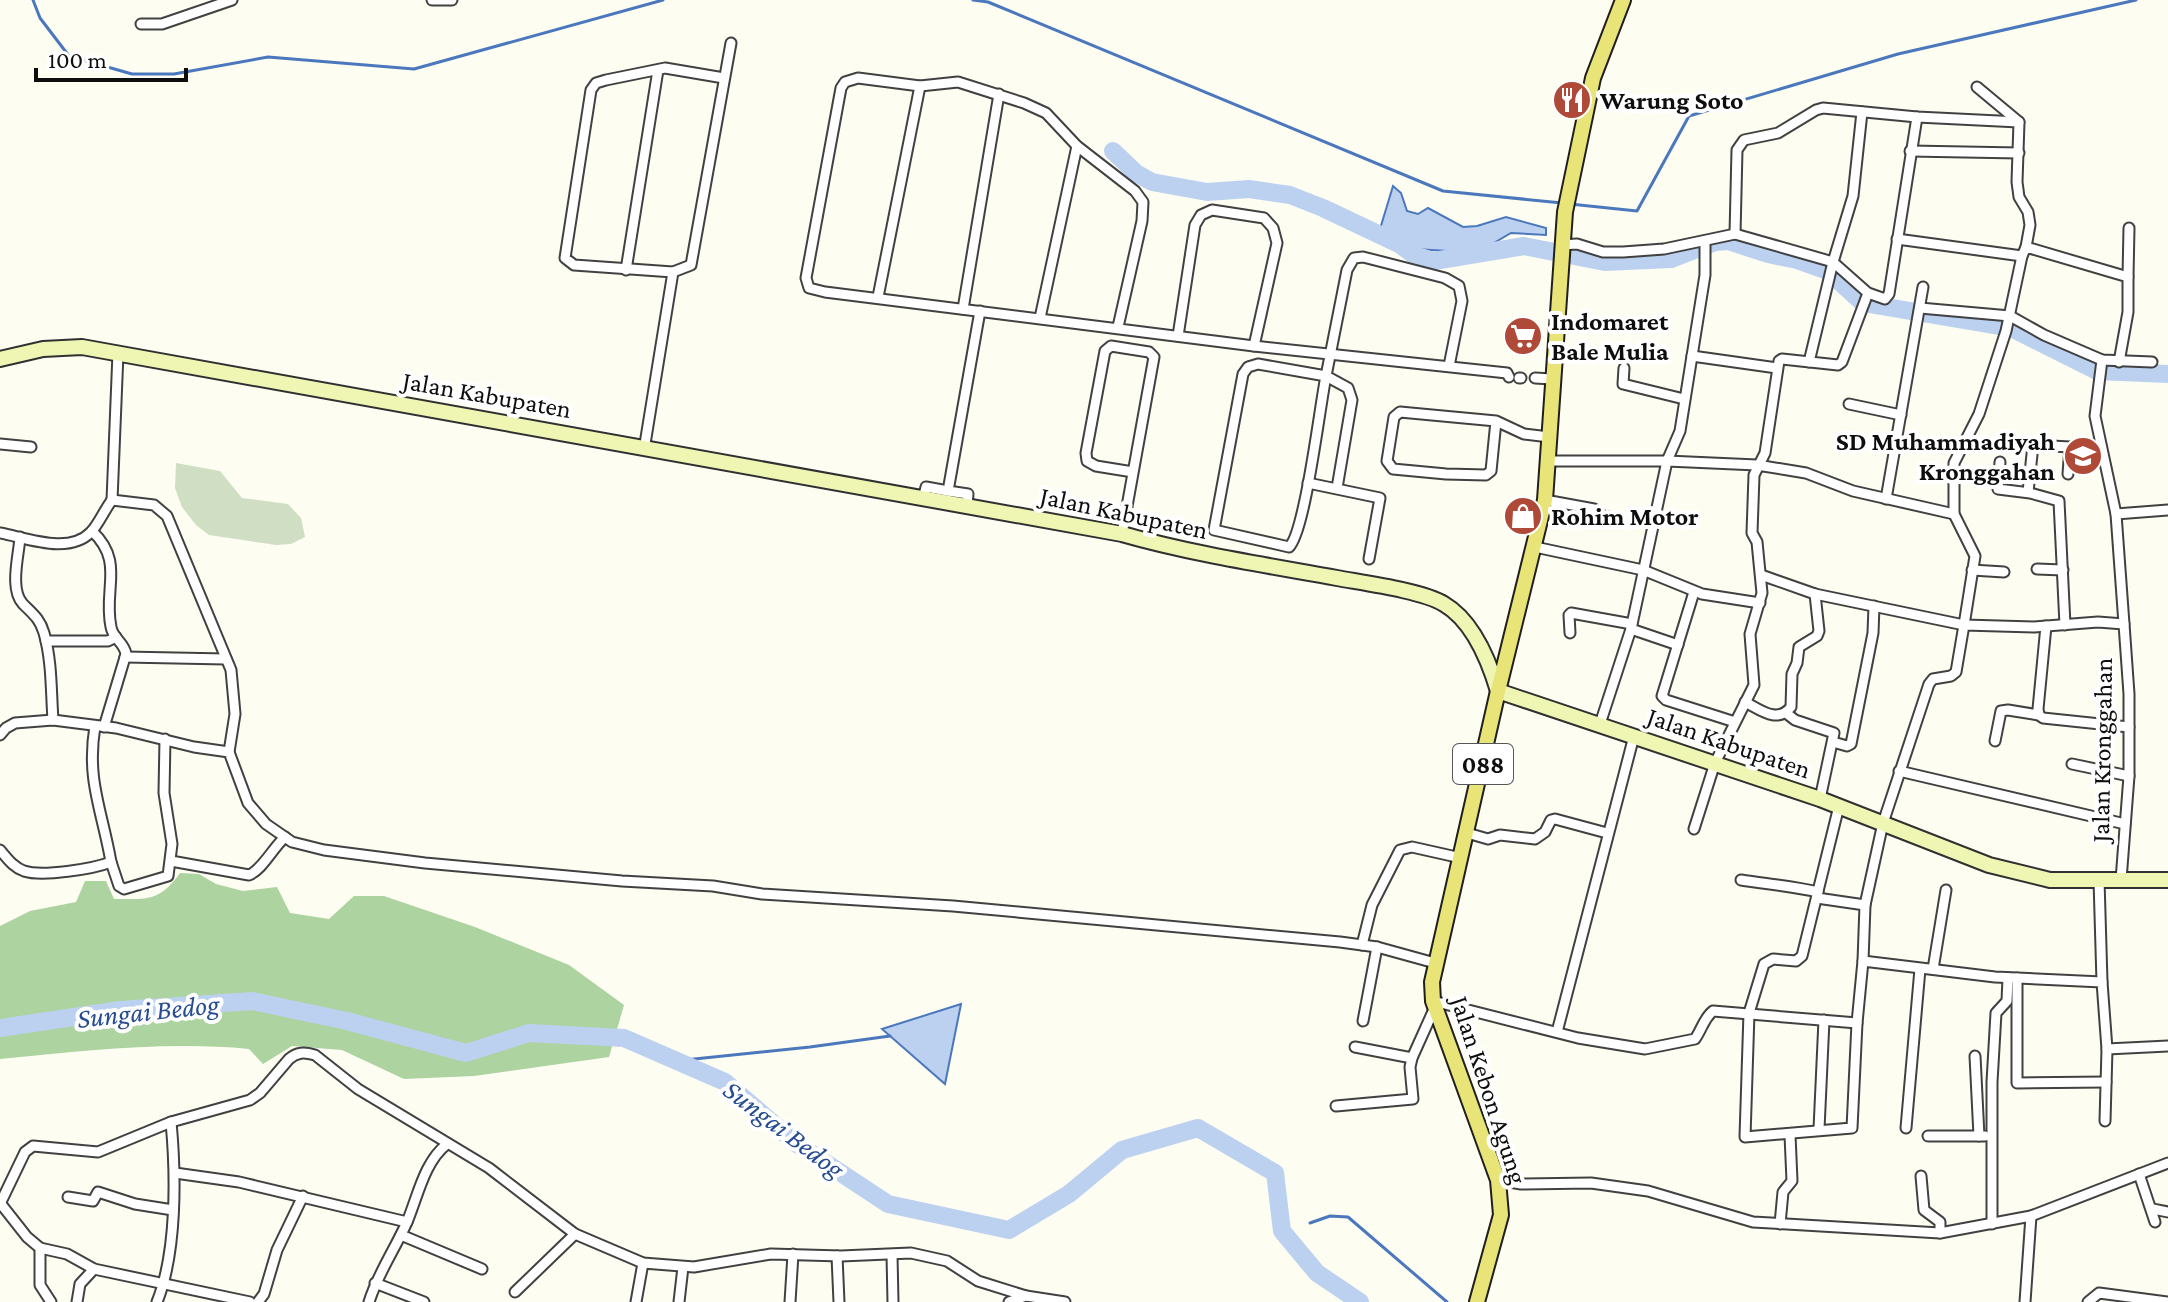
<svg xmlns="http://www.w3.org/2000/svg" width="2168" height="1302" font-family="'Crimson Pro',serif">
  <rect width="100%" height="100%" fill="#fdfdf2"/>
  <path fill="#acd3a0" d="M180,873L199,874L216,884L243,891L277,887L290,913L329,919L354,896H384L475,927L569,965L624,1005L609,1057L474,1076L404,1079L342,1050L292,1046L263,1064L249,1049C167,1041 82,1051 0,1059V926L30,911L76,902L85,881H106L114,899C148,899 159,902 180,873Z"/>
  <path fill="#d0dec4" d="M176,463L220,471L242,498L288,504L301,518L305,537L291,544L276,545L209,535L196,525L182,507L175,488Z"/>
  <g fill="#bcd1ef" stroke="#4b78bd" stroke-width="2">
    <path d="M1393,186L1401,193L1407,211L1418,214L1428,208L1463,227L1477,226L1506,217L1546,228V235L1511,233L1492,244L1448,251L1415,249L1380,229Z"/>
    <path d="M961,1004L945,1084L882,1029Z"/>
  </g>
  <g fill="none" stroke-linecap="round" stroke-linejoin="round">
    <g stroke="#4b78bd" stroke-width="3">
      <path d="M33,0L40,18L69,56L132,74H174L268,57L414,69L663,0"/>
      <path d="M973,0L988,2L1443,191L1562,203"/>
      <path d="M1570,204L1637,211L1689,116L1898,54L2136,0"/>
      <path d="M675,1061L810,1047L890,1036"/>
      <path d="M1310,1223L1330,1216L1348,1217L1447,1302"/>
    </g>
    <g stroke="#bcd1ef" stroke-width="18">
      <path d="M1113,151L1136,173L1152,182L1207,192L1249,189L1290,195L1323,208L1399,244L1414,255L1434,261L1524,246L1605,262L1671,259L1715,242L1728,241L1768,254L1797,260L1828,271L1863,303L1999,326"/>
      <path d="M2015,330L2097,371L2168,374"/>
      <path d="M0,1028L120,1010L252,1001L347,1021L466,1053L529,1033L624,1038L725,1082L797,1144L888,1204L1009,1230L1069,1194L1122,1150L1198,1128L1275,1173L1282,1231L1317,1273L1360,1302"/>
    </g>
    <g stroke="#414141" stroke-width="13">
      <g id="street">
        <path d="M432,0H452"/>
        <path d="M141,24H162L232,0"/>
        <path d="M1977,87L2019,122L2017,182L2019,197L2028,212L2030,225L2026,247"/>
        <path d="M1910,151L2019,153"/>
        <path d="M1735,234L1737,150L1744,140L1778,133L1816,110L1823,108L1917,117L2019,122"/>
        <path d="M1897,239L2022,256"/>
        <path d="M1561,245L1577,244L1603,252H1623L1664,249L1735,234L1833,262L1868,293L1885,299L1889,294L1917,117"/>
        <path d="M626,270L658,70"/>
        <path d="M673,272L574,265L565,258L591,90L596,83L606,80L665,68L724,78"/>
        <path d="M2128,277L2129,228"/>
        <path d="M878,297L920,86"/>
        <path d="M1920,308L2010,316L2044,335L2102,360L2152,362"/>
        <path d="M963,309L999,94"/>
        <path d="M1040,318L1077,146"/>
        <path d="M1118,327L1142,221L1143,202L1135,191L1077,146L1046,113L1024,103L958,82L920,86L858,78L845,82L841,88L806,278L809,288L825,292L1254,346L1507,373L1509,377"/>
        <path d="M1178,336L1195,225L1201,215L1212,210L1264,218L1273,228L1277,243L1254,346"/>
        <path d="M1692,356L1777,368"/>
        <path d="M2102,360L2095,416L2116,514L2124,624"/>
        <path d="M1809,362L1833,262L1853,196L1862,112"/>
        <path d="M1258,364L1326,376C1320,405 1305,533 1289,547L1214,530L1243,374L1248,367Z"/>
        <path d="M1624,368L1623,384L1684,399"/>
        <path d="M1519,378H1521"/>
        <path d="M1535,378L1552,379"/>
        <path d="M1849,404L1901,415"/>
        <path d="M1496,421L1491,471L1486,475L1446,474L1393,469L1387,461L1394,417L1400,412L1496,421L1524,434L1549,437"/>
        <path d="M0,444L31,447"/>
        <path d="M644,450L673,272L691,265L731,43"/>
        <path d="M1549,461H1667L1757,465L1806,473L1853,491L1954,514"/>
        <path d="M2000,462L1998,489L2030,493L2059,501L2065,625"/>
        <path d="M1308,483L1380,498L1369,559"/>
        <path d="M1337,488L1352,400L1348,388L1326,376L1347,270L1354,258L1363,257L1445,278L1459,286L1462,301L1449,366"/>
        <path d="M2028,492L2033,445L2070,447L2068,474"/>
        <path d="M923,499L926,487L948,491"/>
        <path d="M1886,499L1923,287"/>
        <path d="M112,500L154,505L167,516L231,670L235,714L229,752"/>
        <path d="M112,500L118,353"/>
        <path d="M1545,500L1594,509L1603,516L1616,518"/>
        <path d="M967,507L968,494L948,491L980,311"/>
        <path d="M2116,514L2168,510"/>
        <path d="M92,531C125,562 103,589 111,627C113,639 124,642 126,654L104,727"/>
        <path d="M0,533C27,538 69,555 91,532C98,525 105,509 112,500"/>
        <path d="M1122,534L1154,357L1149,352L1111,346L1105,351L1086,453L1087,461L1096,466L1133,472"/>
        <path d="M20,537C19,555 9,589 23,604C33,614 40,619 44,633C52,661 51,692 53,720"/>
        <path d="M1535,547L1643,570L1702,594L1760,603"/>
        <path d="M2037,569L2063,570"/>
        <path d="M1972,570L2004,572"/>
        <path d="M1761,575L1815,594L1964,625L1975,556L1954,514V463L1979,414L2006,331L2022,256L2026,247L2128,277V312L2119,362"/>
        <path d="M1694,592L1662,696L1666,700L1735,722"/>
        <path d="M2046,626L2038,709L2039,715L2043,718L2129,727"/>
        <path d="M1631,629L1678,645"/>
        <path d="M1570,633L1569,615L1571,613L1632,624"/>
        <path d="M46,641H108L116,637"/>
        <path d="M125,657L226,659"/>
        <path d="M1745,702C1761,710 1777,724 1791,707L1792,674L1797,663L1799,647L1817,636L1819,631L1815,594"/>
        <path d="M1786,713L1795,720L1834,733L1820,799"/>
        <path d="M1600,724L1631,629L1667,461L1680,431L1705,275V242"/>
        <path d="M0,735L6,728L15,723L53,720L116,728L194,747L229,752L248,803L266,824L292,842L324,850L425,863L622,881L713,886L762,894L953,906L1340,942L1377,947L1435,963"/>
        <path d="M1995,741L2001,711L2008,710L2039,715"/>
        <path d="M1833,742L1847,746L1851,744L1873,633L1874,606"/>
        <path d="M2072,764L2129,776"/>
        <path d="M1899,771L2125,824"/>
        <path d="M1839,806L1802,956L1796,961L1773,959L1764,964L1749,1013L1745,1137L1852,1128L1857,1023"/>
        <path d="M1694,829L1715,763L1754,685L1750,634L1762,593L1757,542L1752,533L1754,475L1765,453L1779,361L1782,359L1838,365L1842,362L1868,293"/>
        <path d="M1467,833L1488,839L1500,835L1535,839L1545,832L1551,820L1555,819L1607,833"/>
        <path d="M0,850C7,858 13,867 24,871C42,877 93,869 111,862C102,810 86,780 95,726"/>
        <path d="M171,861L249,875C262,870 272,849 285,837"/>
        <path d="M111,862L119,886L124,889L168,876L172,844L164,793L165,739"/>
        <path d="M1741,880C1767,884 1792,886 1818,892"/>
        <path d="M2099,880L2102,982"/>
        <path d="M1817,898L1865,905L1863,961"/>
        <path d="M1865,905L1883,823L1929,684L1933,679L1951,676L1956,672L1964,625L2034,627L2098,622L2124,624L2129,694V776L2121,880"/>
        <path d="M1362,945L1372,905L1400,850L1412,847L1461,858"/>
        <path d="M1933,969L1946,890"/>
        <path d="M2017,978V1083L2106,1082"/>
        <path d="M1433,1001L1578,1038L1645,1049L1695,1039C1702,1029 1704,1018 1713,1011L1857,1023L1863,961L1995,977L2102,982L2107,1049L2105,1121"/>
        <path d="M1363,1021L1377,947"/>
        <path d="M1557,1032L1634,736"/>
        <path d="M1355,1047L1412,1058"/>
        <path d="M2107,1049L2168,1046"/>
        <path d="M1975,1056L1979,1136"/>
        <path d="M1336,1106L1413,1099L1410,1067L1412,1058L1435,1007"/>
        <path d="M1906,1128L1920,969"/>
        <path d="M1819,1129L1824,1020"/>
        <path d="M1928,1136H1985"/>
        <path d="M175,1173L239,1182L407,1222"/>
        <path d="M2139,1174L2155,1222"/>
        <path d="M1921,1176L1924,1210L1940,1222V1233"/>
        <path d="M1498,1180L1521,1184L1591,1183L1648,1191L1753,1222L1940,1233L2031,1216L2168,1163"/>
        <path d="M68,1197L93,1201L98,1192L135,1204L173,1210"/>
        <path d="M0,1204L25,1152L33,1146L98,1152L171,1122L250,1100L260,1093L289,1059C297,1052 304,1052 315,1055L358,1089L489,1168L575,1234L643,1263L694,1267L771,1254L841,1256L911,1253L947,1261L978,1281L1026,1296"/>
        <path d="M1,1204L27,1237L40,1248V1285L51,1302"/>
        <path d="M2153,1209L2168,1212"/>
        <path d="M1780,1224L1783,1192L1792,1181L1790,1135"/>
        <path d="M1992,1224V1082L1996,1013L2007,1001L2008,978"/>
        <path d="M401,1235L482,1269"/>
        <path d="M40,1248L67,1254L94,1269L250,1302"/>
        <path d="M892,1255L893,1302"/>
        <path d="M837,1256L839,1302"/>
        <path d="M375,1283L424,1302"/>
        <path d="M515,1292L575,1234"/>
        <path d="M77,1302L80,1284L94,1269"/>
        <path d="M157,1302C177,1252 176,1175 171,1122"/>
        <path d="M258,1302L264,1294L277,1250L303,1196"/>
        <path d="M369,1302C378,1273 395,1249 407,1222C418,1196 424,1162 447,1144"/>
        <path d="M636,1302L643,1263"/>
        <path d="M679,1302L683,1267"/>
        <path d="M790,1302L793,1254"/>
        <path d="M1009,1302L1026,1296L1065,1302"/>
        <path d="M2025,1302L2031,1216"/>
        <path d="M2088,1302L2099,1293L2167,1302"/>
      </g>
    </g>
    <g stroke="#303030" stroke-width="18">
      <path id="secondary" d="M0,359L43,349L82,347L1122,534C1192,554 1265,565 1337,578C1364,583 1423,591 1444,604C1473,621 1489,661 1498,691L1820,799L1989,865L2050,880H2168"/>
    </g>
    <g stroke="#1f1f1f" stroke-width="18">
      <path id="primary" d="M1477,1302L1501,1215L1498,1180L1433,1001L1432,982L1498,691L1545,500L1565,212L1593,78L1623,0"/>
    </g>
    <use href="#street" stroke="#fff" stroke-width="9"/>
    <use href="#secondary" stroke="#eff6b4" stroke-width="14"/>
    <use href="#primary" stroke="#e8e477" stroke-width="14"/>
  </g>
  <defs>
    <g id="restaurant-disc" transform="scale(2)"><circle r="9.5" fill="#ae4a37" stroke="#fff"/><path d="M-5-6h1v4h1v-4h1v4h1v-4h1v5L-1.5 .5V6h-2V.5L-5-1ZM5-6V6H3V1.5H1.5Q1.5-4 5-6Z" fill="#fff"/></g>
    <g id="supermarket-disc" transform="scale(2)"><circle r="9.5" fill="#ae4a37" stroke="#fff"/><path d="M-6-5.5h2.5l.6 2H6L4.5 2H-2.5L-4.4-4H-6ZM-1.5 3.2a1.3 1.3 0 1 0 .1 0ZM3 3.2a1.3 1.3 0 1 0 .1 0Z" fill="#fff"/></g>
    <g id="school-disc" transform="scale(2)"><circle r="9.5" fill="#ae4a37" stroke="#fff"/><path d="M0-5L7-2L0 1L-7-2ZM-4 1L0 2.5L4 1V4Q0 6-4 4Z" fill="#fff"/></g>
    <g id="shop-disc" transform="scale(2)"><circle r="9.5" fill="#ae4a37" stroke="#fff"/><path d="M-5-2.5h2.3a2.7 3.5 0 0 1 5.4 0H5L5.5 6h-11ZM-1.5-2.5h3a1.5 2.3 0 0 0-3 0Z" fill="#fff"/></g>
  </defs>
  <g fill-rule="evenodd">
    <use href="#restaurant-disc" x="1572" y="100"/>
    <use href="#supermarket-disc" x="1523" y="336"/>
    <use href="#school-disc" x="2083" y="456"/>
    <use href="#shop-disc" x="1523" y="516"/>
  </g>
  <g text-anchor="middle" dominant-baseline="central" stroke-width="8" stroke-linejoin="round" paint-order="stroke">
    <rect fill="#fff" stroke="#565656" stroke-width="2" x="1453" y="744" width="60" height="40" rx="6"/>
    <g font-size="24" font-weight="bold" fill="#0e0e0e">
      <text x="1483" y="764">088</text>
    </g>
    <g font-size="26" font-weight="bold" fill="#0e0e0e" stroke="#fff" text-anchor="start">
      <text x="1600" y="100">Warung Soto</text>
      <text x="1551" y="321">Indomaret<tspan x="1551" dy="30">Bale Mulia</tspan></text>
      <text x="2055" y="441" text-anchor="end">SD Muhammadiyah<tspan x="2055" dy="30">Kronggahan</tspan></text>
      <text x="1551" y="516">Rohim Motor</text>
    </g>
    <g font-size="26" fill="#0e0e0e" stroke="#fff">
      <text transform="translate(487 395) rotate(10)">Jalan Kabupaten</text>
      <text transform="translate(1124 513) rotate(12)">Jalan Kabupaten</text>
      <text transform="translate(1729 743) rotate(19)">Jalan Kabupaten</text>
      <text transform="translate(2102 750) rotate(-89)">Jalan Kronggahan</text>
      <text transform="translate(1489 1090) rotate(72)">Jalan Kebon Agung</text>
    </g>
    <g font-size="28" font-style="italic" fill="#264c92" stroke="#fff">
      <text transform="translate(148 1011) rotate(-6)">Sungai Bedog</text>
      <text transform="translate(784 1129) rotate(37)">Sungai Bedog</text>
    </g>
  </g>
  <path d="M36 68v12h150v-12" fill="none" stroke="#0e0e0e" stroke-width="4"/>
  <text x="48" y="68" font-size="24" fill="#0e0e0e" stroke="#ffffff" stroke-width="6" paint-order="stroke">100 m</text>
</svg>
